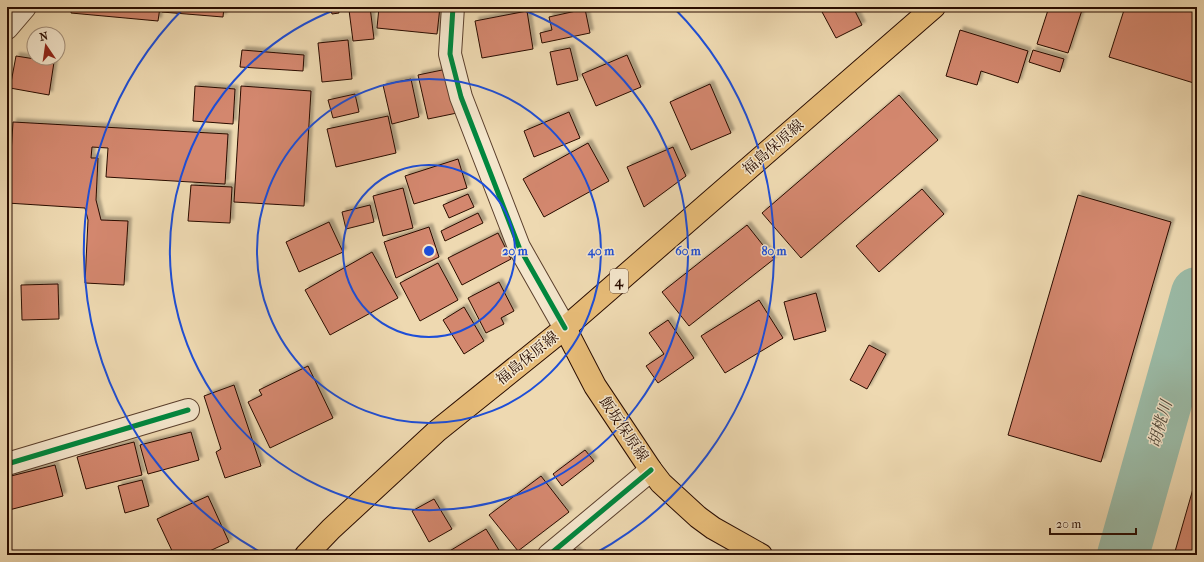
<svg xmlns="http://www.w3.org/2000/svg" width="1204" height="562" font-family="'IM FELL French Canon','Noto Serif JP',serif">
  <defs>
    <filter id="shadow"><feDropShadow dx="3.5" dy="-3.5" stdDeviation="1" flood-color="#0004"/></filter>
  </defs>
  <rect width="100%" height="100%" fill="#eed9b1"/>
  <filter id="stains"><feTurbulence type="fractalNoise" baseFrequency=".005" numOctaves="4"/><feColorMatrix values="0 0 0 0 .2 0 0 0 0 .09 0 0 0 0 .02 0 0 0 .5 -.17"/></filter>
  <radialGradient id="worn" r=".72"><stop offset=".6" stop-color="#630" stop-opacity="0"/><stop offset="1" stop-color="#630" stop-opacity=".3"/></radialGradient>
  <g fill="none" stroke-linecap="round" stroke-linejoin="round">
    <path stroke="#9bbba7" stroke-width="52" d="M1123,555L1197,293"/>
  </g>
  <g fill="#d3876e" stroke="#290c00" filter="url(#shadow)">
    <path d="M72,7H160L158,21L71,13Z"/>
    <path d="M162,7H224L223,17L162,12Z"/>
    <path d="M330,7H338L339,13L332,14Z"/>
    <path d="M370,7L374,39L353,41L349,10Z"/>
    <path d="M379,7H440L437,34L377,28Z"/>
    <path d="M827,7H853L862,25L836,38L821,10Z"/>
    <path d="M1049,7H1083L1068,53L1037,44Z"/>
    <path d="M1125,7H1197V84L1109,57Z"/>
    <path d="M585,9L590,33L542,43L540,33L552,30L549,17Z"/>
    <path d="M527,11L533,49L482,58L475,21Z"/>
    <path d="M960,30L1028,51L1018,83L981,71L977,85L946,76Z"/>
    <path d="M348,40L352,79L322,82L318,43Z"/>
    <path d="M570,48L578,80L557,85L550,52Z"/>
    <path d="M242,50L304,55L303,71L240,67Z"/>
    <path d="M1033,50L1064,59L1060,72L1029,62Z"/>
    <path d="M627,55L641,87L596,106L582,74Z"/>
    <path d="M16,56L54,62L49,95L10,88Z"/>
    <path d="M447,69L457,113L428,119L418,75Z"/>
    <path d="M411,79L419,117L392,124L383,85Z"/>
    <path d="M710,84L731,133L691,150L670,102Z"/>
    <path d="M195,86L235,89L233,124L193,121Z"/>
    <path d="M241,86L311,91L304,206L234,202Z"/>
    <path d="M355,94L359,112L333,118L328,100Z"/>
    <path d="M899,95L938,140L801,258L762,213Z"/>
    <path d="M569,112L580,138L534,157L524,131Z"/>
    <path d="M388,116L396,153L336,167L327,129Z"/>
    <path d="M13,122L228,134L225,184L106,177L108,148L92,147L91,158H98L96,200L101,220L128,221L124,285L85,283L88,220L85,208L7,203V153L11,154Z"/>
    <path d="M588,143L609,181L544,217L523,179Z"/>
    <path d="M673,147L686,176L644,207L627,167Z"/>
    <path d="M458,159L467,188L414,204L405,176Z"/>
    <path d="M191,185L232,187L230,223L188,221Z"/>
    <path d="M403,188L413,228L383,236L373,196Z"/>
    <path d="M922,189L944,214L879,272L856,246Z"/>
    <path d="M468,194L474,207L449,218L443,205Z"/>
    <path d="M1078,195L1171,222L1101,462L1008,435Z"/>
    <path d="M370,205L374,222L346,229L342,212Z"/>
    <path d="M478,213L483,223L445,241L441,231Z"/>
    <path d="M329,222L343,252L299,272L286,242Z"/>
    <path d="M747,225L774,259L689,326L662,292Z"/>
    <path d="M429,227L439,257L396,278L384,242Z"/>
    <path d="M498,233L511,259L462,285L448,258Z"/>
    <path d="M372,252L398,298L330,335L305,290Z"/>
    <path d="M438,263L458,300L420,321L400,283Z"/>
    <path d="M499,282L514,311L501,318L504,324L486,333L468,298Z"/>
    <path d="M58,284L59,319L22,320L21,285Z"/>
    <path d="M816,293L826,331L794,340L784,302Z"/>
    <path d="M759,300L783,338L725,373L701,336Z"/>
    <path d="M464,307L484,341L464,354L443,320Z"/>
    <path d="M668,320L694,358L658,383L646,366L664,354L649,333Z"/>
    <path d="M869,345L886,354L867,389L850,380Z"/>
    <path d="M308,366L333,418L270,448L248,402L262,395L259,390Z"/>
    <path d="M234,385L261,466L225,478L216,452L221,449L204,396Z"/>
    <path d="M191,432L199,460L148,474L140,445Z"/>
    <path d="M134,442L142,475L86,489L77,457Z"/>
    <path d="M585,450L594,461L562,486L553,474Z"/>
    <path d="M55,465L63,496L9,510L7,501V477Z"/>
    <path d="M1197,475V555H1174Z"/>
    <path d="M541,476L569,512L518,551L489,515Z"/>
    <path d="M142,480L149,506L125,513L118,486Z"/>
    <path d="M208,496L229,542L201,555H174L157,519Z"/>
    <path d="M434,499L452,529L429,542L412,511Z"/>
    <path d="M486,529L502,555H443Z"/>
    <path d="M575,549L581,555H569Z"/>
  </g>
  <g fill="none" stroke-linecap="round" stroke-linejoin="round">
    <g stroke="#5a3f2c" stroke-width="24">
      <g id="minor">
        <path d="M453,7L450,54L461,97L519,247L565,328"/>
        <path d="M7,28L25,7"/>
        <path d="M7,464L188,410"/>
        <path d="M549,555L651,470"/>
      </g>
    </g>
    <g stroke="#290c00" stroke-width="24">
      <g id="major">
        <path d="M565,328L595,386L651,470L661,483L698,517L713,528L761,555"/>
        <path d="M306,555L331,529L437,431L565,328L934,7"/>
      </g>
    </g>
    <use href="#minor" stroke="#f4e6cc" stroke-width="22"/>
    <use href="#major" stroke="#e7bc78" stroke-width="22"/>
    <g stroke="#f4e6cc" stroke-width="8">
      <g id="cycleway">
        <path d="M453,7L450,54L461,97L519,247L565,328"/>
        <path d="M7,464L188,410"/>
        <path d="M549,555L651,470"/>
      </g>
    </g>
    <use href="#cycleway" stroke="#00873e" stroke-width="5"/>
  </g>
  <g fill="none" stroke="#1d4ed8" stroke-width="2">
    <circle cx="429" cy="251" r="86"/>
    <circle cx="429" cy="251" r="172"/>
    <path d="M518 8A259 259 0 1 1 340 8"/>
    <path d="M264 554A345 345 0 0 1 185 7M673 7A345 345 0 0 1 594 554"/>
  </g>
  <g text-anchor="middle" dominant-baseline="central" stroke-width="3" stroke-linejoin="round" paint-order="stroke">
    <rect fill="#f4e6cc" stroke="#664d3d" stroke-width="1" x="610" y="269" width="18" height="24" rx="3"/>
    <g font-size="14" font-weight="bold" fill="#290c00">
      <text x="619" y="281">4</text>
    </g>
    <g font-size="15" fill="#290c00" stroke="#f4e6cc">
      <text transform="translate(773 147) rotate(-41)">福島保原線</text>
      <text transform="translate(527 358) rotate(-39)">福島保原線</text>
      <text transform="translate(624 429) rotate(56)">飯坂保原線</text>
    </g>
    <g font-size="16" font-style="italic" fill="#51493a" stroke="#f4e6cc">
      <text transform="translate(1160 424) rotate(-74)">胡桃川</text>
    </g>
  </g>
  <circle cx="429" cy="251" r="6" fill="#1d4ed8" stroke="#f4e6cc" stroke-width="2"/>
  <g font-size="12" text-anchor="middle" font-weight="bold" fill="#1d4ed8" stroke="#f4e6cc" stroke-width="3" stroke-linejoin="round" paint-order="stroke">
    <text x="515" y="255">20 m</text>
    <text x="601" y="255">40 m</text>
    <text x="688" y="255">60 m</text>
    <text x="774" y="255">80 m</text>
  </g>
  <rect width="1204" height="562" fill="none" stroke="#eed9b1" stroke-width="24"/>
  <rect x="8" y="8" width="1188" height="546" fill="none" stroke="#290c00" stroke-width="2"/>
  <rect x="12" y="12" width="1180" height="538" fill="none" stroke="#290c00"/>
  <g transform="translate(46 46) rotate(347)"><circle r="19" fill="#f4e6cc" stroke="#a38f7a"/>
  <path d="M0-3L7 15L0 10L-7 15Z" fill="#8f2418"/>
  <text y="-6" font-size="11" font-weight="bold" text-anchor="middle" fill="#290c00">N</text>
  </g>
  <path d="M1050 528v6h86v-6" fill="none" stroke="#290c00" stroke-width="2"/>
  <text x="1056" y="528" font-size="12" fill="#290c00" stroke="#f4e6cc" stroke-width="3" paint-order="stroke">20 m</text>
  <rect width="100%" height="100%" filter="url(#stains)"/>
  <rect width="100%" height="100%" fill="url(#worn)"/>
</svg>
